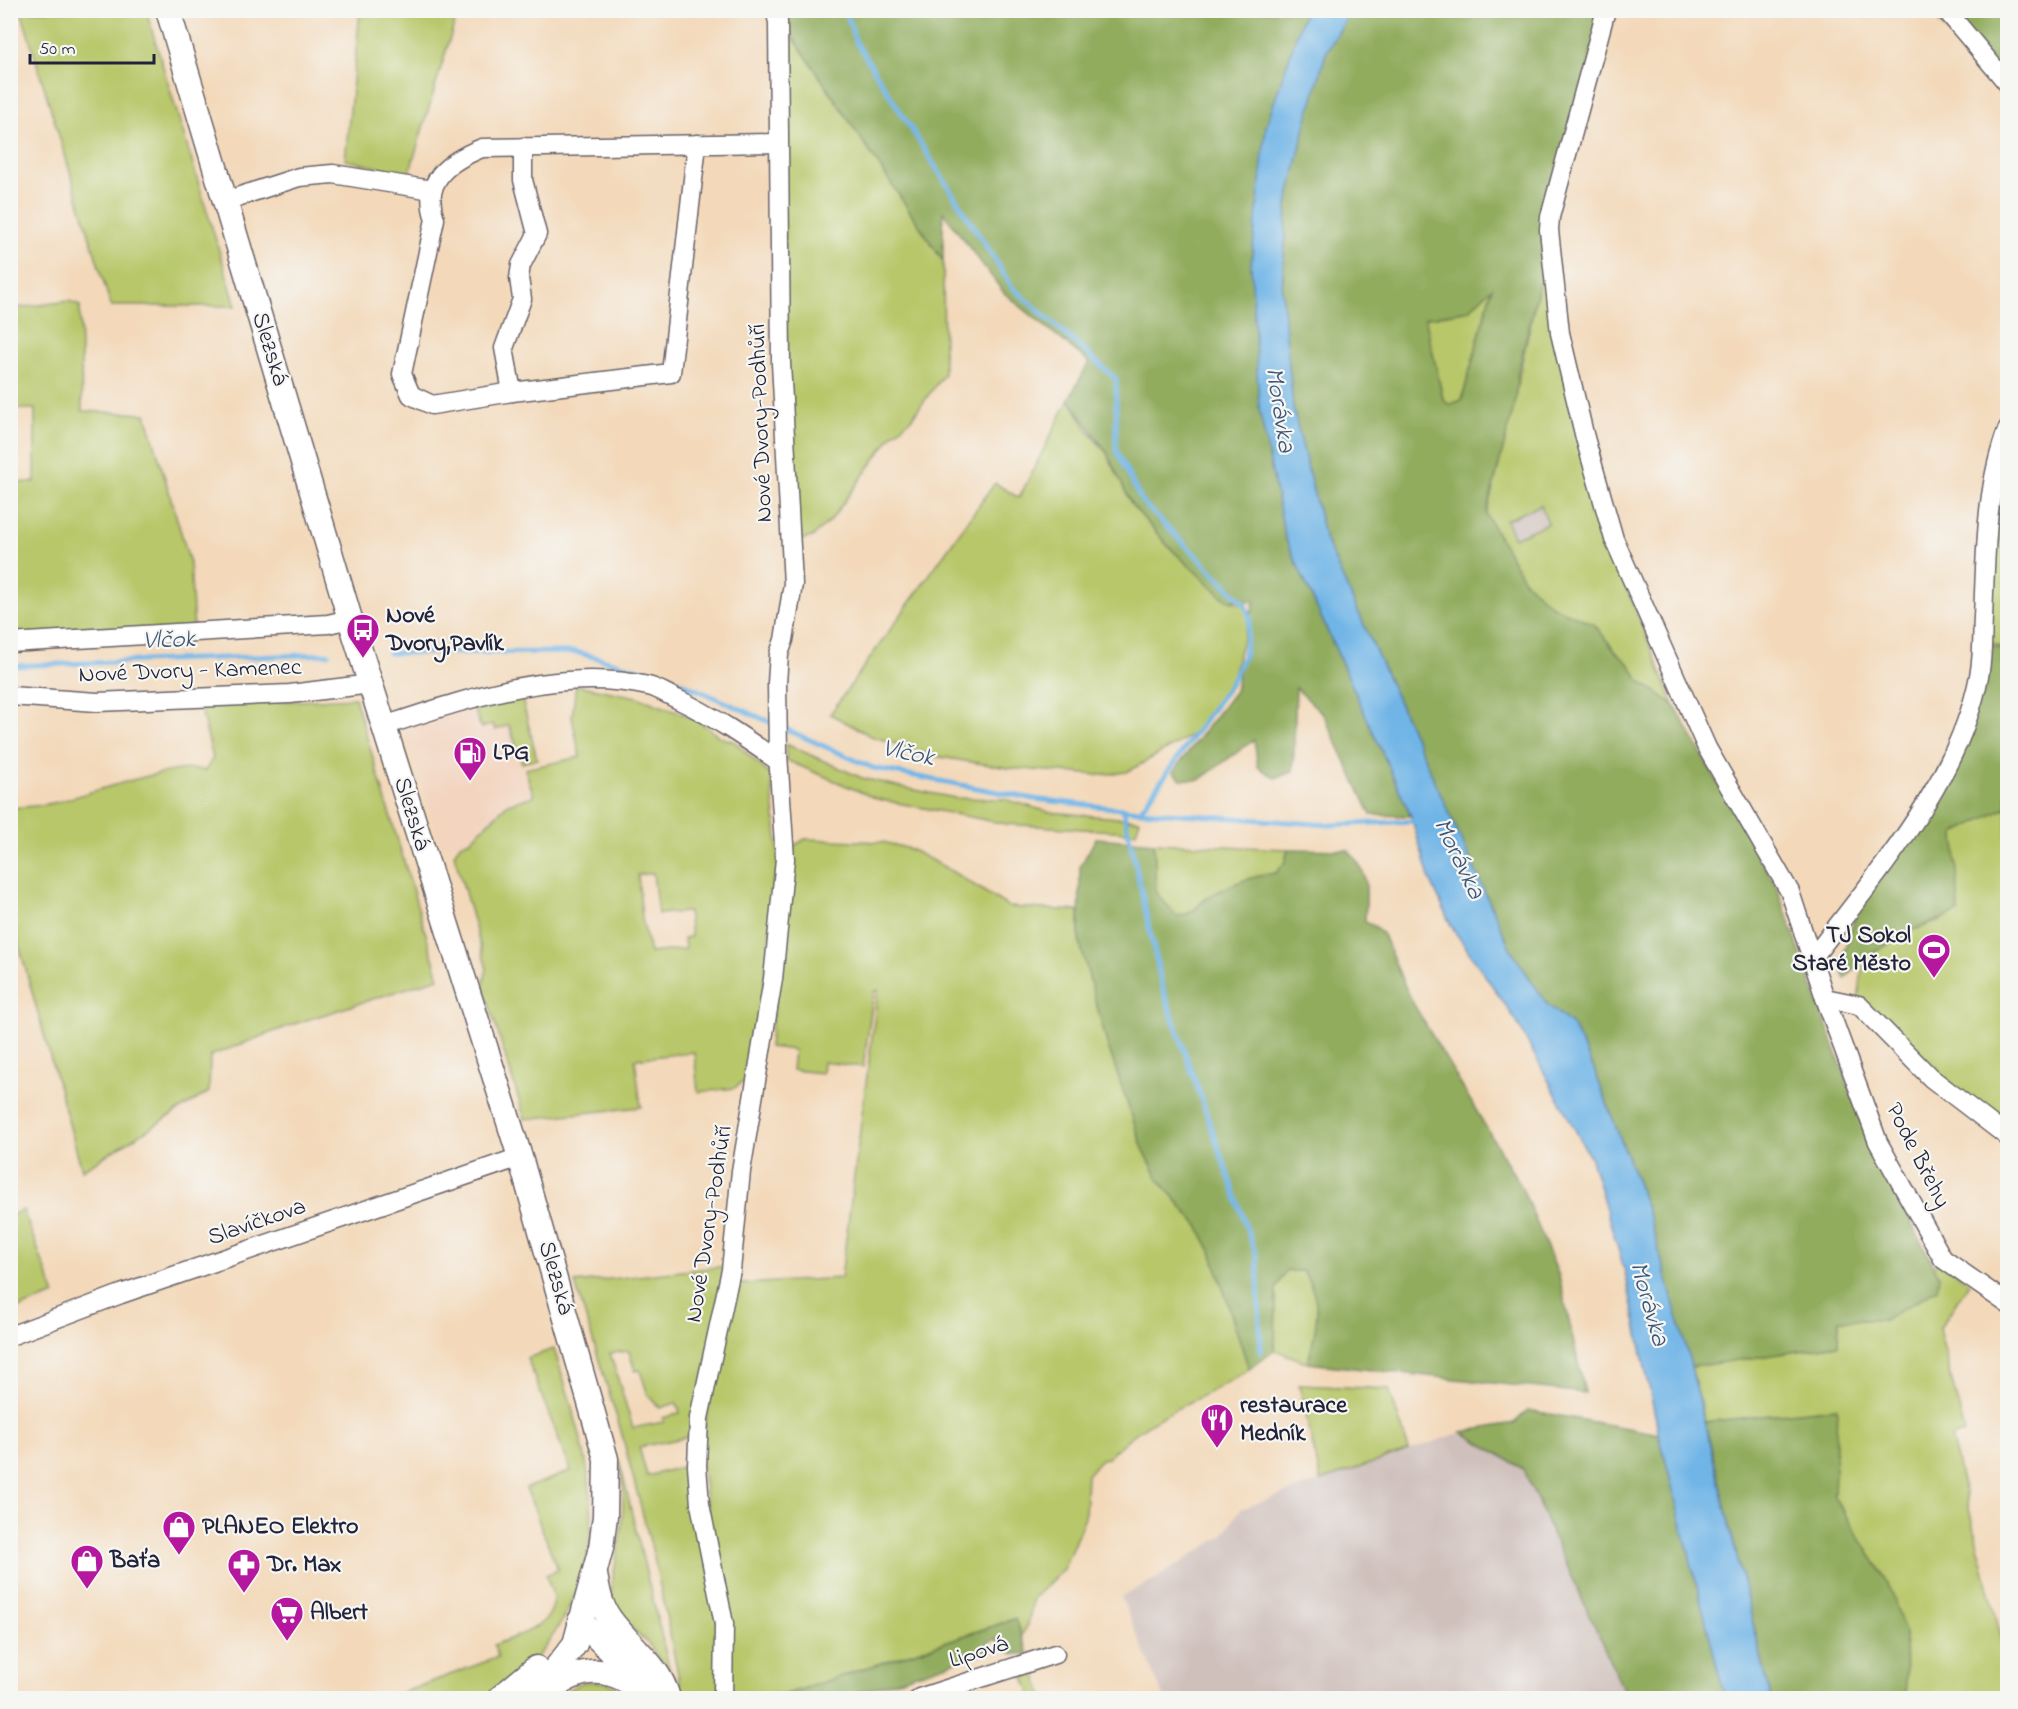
<svg xmlns="http://www.w3.org/2000/svg" width="2018" height="1709" font-family="'Indie Flower',sans-serif">
  <rect width="100%" height="100%" fill="#f6f6f2"/>
  <filter id="ink" filterUnits="userSpaceOnUse"><feTurbulence type="fractalNoise" baseFrequency=".0167" numOctaves="2"/><feDisplacementMap in="SourceGraphic" scale="12" xChannelSelector="R" yChannelSelector="G"/><feConvolveMatrix kernelMatrix="1 2 1 2 8 2 1 2 1" color-interpolation-filters="sRGB"/></filter>
  <filter id="wash" filterUnits="userSpaceOnUse"><feTurbulence type="fractalNoise" baseFrequency=".008" numOctaves="4" result="noise"/><feDisplacementMap in="SourceGraphic" scale="24" xChannelSelector="R" yChannelSelector="G"/><feGaussianBlur stdDeviation="1.35" result="paint"/><feColorMatrix in="noise" values="0 0 0 0 0 0 0 0 0 0 0 0 0 0 0 0 0 1.4 0 .05"/><feComposite in="paint" operator="in"/></filter>
  <g filter="url(#wash)">
    <rect width="100%" height="100%" fill="#f3d9ba"/>
    <g fill="#f3d4bf">
      <path d="M473,706L493,724L495,730L509,725L534,796L508,805L470,840L442,848L403,722Z"/>
      <path d="M10,1521L25,1550L11,1555H10Z"/>
    </g>
    <g fill="#cfc0bb">
      <path d="M1541,505L1549,522L1514,538L1506,520Z"/>
      <path d="M1462,1432L1523,1469L1627,1698H1164L1121,1597L1157,1578L1222,1536L1241,1509Z"/>
    </g>
    <g fill="#b7c769" stroke="#6c7452" stroke-width="1.5" fill-rule="evenodd">
      <path d="M21,11H146L236,306H111Z"/>
      <path d="M360,11H458L409,174L345,160Z"/>
      <path d="M781,19L943,261L944,374L911,419L893,434L831,520L812,537L796,541L786,366Z"/>
      <path d="M1543,269L1591,500L1674,705L1639,680L1630,665L1615,651L1594,624L1551,606L1525,582L1486,514C1509,433 1523,351 1543,269ZM1541,505L1548,523L1514,538L1506,520Z"/>
      <path d="M1492,287L1462,400L1449,405L1443,399L1425,318L1469,310Z"/>
      <path d="M69,301L80,306L82,411L146,414L190,563L194,630L11,636L10,483L35,482V409H11V309Z"/>
      <path d="M1069,399L1088,431L1107,453L1132,505L1169,547L1226,600L1247,605L1246,609L1251,611L1230,686L1194,734L1127,772L1100,775L1009,768L934,756L871,736L830,714L995,483L1019,498Z"/>
      <path d="M1995,543L2007,551V649L1988,642Z"/>
      <path d="M576,685L637,697L696,719L720,737L735,742L771,776L779,859L753,1076L734,1088L698,1092L694,1052L635,1059L641,1107L525,1119L483,985L487,969L454,854L460,844L470,840L508,804L534,796L525,769L580,757L572,717ZM653,873L658,914L688,912L691,937L684,938L685,949L650,953L642,919L638,875Z"/>
      <path d="M521,695L537,759L522,763L509,725L495,730L493,724L481,728L473,706Z"/>
      <path d="M355,698L439,978L294,1024L210,1056L209,1092L82,1170L11,917L10,808C26,807 42,806 57,802C84,795 184,760 205,771L213,758L200,706Z"/>
      <path d="M786,744L862,778L910,789L955,798L1004,799L1049,812L1140,820L1136,832H1129L1006,824L877,799L786,760Z"/>
      <path d="M2007,807V1130L1951,1085L1858,999L1864,958L1913,930L1941,921L1954,833Z"/>
      <path d="M805,839L883,842L910,849L948,869L1009,907L1079,911V940L1107,1043L1142,1146L1159,1180L1198,1226L1211,1251L1249,1369C1203,1401 1146,1415 1108,1458L1101,1459L1087,1475L1085,1517L1063,1570L1033,1598L1028,1625L1021,1636L1014,1619L775,1698H730L700,1450L731,1285L841,1278L878,990L874,992L863,1067L823,1062L822,1073L792,1070L794,1050L769,1047L792,847Z"/>
      <path d="M1154,843L1288,849L1285,862L1276,874C1251,876 1230,884 1209,897C1193,907 1198,913 1177,916L1156,893Z"/>
      <path d="M23,1210L55,1295L14,1310L10,1300L11,1215Z"/>
      <path d="M1940,1260L1969,1283L1939,1329L1965,1433L1951,1437L2007,1661V1698H1906L1905,1632L1887,1581L1834,1497L1836,1408L1705,1422L1691,1367L1838,1345L1839,1320H1884L1939,1276L1933,1267Z"/>
      <path d="M727,1266L693,1436L639,1447L647,1476L693,1464L719,1626V1698H683L654,1557L621,1431L575,1283ZM629,1351L635,1371L640,1370L648,1395L660,1408L676,1403L680,1413L663,1418L664,1422L633,1428L610,1353Z"/>
      <path d="M1286,1271H1303C1325,1306 1317,1324 1308,1363L1275,1350L1276,1288Z"/>
      <path d="M554,1349C589,1462 622,1544 542,1651C533,1663 503,1695 488,1698C480,1700 469,1698 461,1698C437,1698 413,1698 388,1698L498,1657L494,1645C513,1637 551,1628 553,1603C554,1593 549,1584 546,1575L558,1570L526,1488L571,1471L527,1358Z"/>
      <path d="M1299,1385L1389,1389L1409,1450L1321,1481Z"/>
      <path d="M619,1460L669,1667L676,1684L648,1643L611,1609C609,1588 615,1570 618,1549C624,1518 625,1490 619,1460Z"/>
      <path d="M1033,1667L1044,1698H1032L1022,1671Z"/>
      <path d="M583,1682H606L636,1698H553Z"/>
    </g>
    <g fill="#91ac5d" stroke="#5a674c" stroke-width="1.5" fill-rule="evenodd">
      <path d="M779,11H1305L1266,126L1285,537L1411,816L1371,815L1323,714L1296,688L1293,772L1275,778L1258,767L1254,740L1199,780L1181,779L1173,772L1235,691L1254,601L1226,600L1169,547L1132,505L1107,453L1069,399L1089,362L1004,293L943,212V261L781,19Z"/>
      <path d="M1351,11H1606L1544,235L1543,269L1518,371L1515,403L1486,514L1525,582L1552,606L1594,624L1615,651L1630,665L1639,680L1674,705L1777,888L1870,1145L1939,1276L1937,1289L1884,1320H1839L1838,1345L1691,1367L1647,1209L1594,1069L1572,1025L1547,1004L1512,952L1325,539L1293,408L1282,290L1287,206L1305,126L1326,53ZM1492,288L1462,400L1449,405L1443,399L1425,318L1469,310Z"/>
      <path d="M1929,11H2007V99Z"/>
      <path d="M2007,404V546L1994,539L2001,426Z"/>
      <path d="M1988,644L2007,651V807L1955,833L1959,912L1913,930L1864,958L1845,979L1840,964L1858,908L1918,828Z"/>
      <path d="M1096,838L1154,843L1156,893L1177,916C1198,913 1194,906 1209,897C1230,884 1251,876 1276,873L1285,862L1288,849L1348,850C1372,876 1366,889 1365,922L1376,927L1383,935L1410,998L1522,1188L1559,1276L1585,1393L1308,1363C1316,1327 1325,1304 1303,1271H1286L1276,1289L1275,1350L1249,1369L1211,1251L1198,1226L1159,1180L1142,1146L1107,1043L1079,940L1080,867Z"/>
      <path d="M1837,1408L1834,1497L1887,1581L1905,1632L1906,1698H1771L1705,1422Z"/>
      <path d="M1528,1410L1659,1434L1725,1698H1627L1523,1469L1462,1432L1514,1423Z"/>
      <path d="M1015,1619L1028,1653C1012,1656 1005,1652 996,1639L988,1642L989,1651L842,1698H775Z"/>
    </g>
    <path fill="#71b5e7" stroke="#4a6c91" stroke-width="1.5" d="M1305,11H1351L1326,53L1305,126L1287,206L1282,290L1293,408L1325,539L1512,952L1547,1004L1572,1025L1594,1069L1647,1209L1690,1362L1771,1698H1725L1659,1434L1625,1272L1591,1159L1515,1019L1451,926L1429,877L1411,816L1285,537L1259,408L1251,265L1266,126Z"/>
    <g fill="none" stroke-linecap="round" stroke-linejoin="round">
      <g stroke="#71b5e7" stroke-width="5">
        <path d="M845,10L856,42L1012,287L1116,379V450L1142,502L1244,603L1250,618L1244,655L1231,683L1140,811"/>
        <path d="M389,653L576,652L673,679L873,768L1034,799L1140,811L1330,825L1418,821"/>
        <path d="M10,666L329,654"/>
        <path d="M1123,808L1163,990L1257,1257L1261,1352"/>
      </g>
    </g>
  </g>
  <g filter="url(#ink)">
    <g fill="none" stroke-linecap="round" stroke-linejoin="round">
      <g stroke="#6b6267" stroke-width="21">
        <g id="minor">
          <path d="M1606,10L1550,217L1549,230L1560,333L1585,438L1614,539L1707,748L1790,892L1825,998L1859,1005L1931,1078L2008,1137"/>
          <path d="M1946,10L2008,84"/>
          <path d="M697,144L671,373L512,392L432,405L411,395L402,374L435,219C421,180 450,161 482,148L778,143"/>
          <path d="M225,201L299,177L333,174L432,190"/>
          <path d="M512,392L504,348L522,299L519,278L521,265L537,234L523,180V147"/>
          <path d="M10,643L328,624L350,619"/>
          <path d="M10,696L97,702L290,694L371,684"/>
          <path d="M384,726C466,699 560,666 648,686C658,688 668,695 677,699C713,716 745,738 778,761"/>
          <path d="M1812,959C1875,875 1959,782 1979,676C1983,657 1982,636 1983,617C1986,554 1985,487 2008,428"/>
          <path d="M1825,998L1878,1142L1943,1259L2008,1304"/>
          <path d="M10,1336L121,1294L520,1157"/>
          <path d="M723,1698L724,1624L700,1504L697,1466L699,1418L731,1270L741,1171L773,979L785,859L778,754L777,683L779,654L784,640L793,584L781,363L778,22L775,10"/>
          <path d="M919,1698L1055,1654"/>
        </g>
      </g>
      <g stroke="#6b6267" stroke-width="27">
        <g id="major">
          <path d="M168,10L350,619L520,1157L606,1459L605,1516L601,1548L575,1644L546,1681L526,1698"/>
          <path d="M595,1575C598,1590 600,1606 610,1619C630,1647 659,1664 668,1698"/>
          <path d="M580,1621L641,1680"/>
          <path d="M545,1695C580,1663 615,1664 647,1698"/>
          <path d="M500,1698L536,1668"/>
        </g>
      </g>
      <use href="#minor" stroke="#fff" stroke-width="18"/>
      <use href="#major" stroke="#fff" stroke-width="24"/>
    </g>
  </g>
  <defs>
    <g id="bus-pin" transform="scale(1.725)"><path d="M0 17L-7.5 6A9.5 9.5 0 1 1 7.5 6Z" fill="#b5179e" stroke="#f6f6f2"/><path d="M-5-6H5V4H4V6H2V4H-2V6H-4V4H-5ZM-3.5-4V0h7V-4ZM-3.5 1.2v1.5H-2V1.2ZM2 1.2v1.5H3.5V1.2Z" fill="#fff"/></g>
    <g id="fuel-pin" transform="scale(1.725)"><path d="M0 17L-7.5 6A9.5 9.5 0 1 1 7.5 6Z" fill="#b5179e" stroke="#f6f6f2"/><path d="M-5.5-6h7V0h2V4h1.3V-2.5L3-4.5l.8-.8L6-3V5H2.5V1h-1V6h-7ZM-4.2-4.7v3.2H.2V-4.7Z" fill="#fff"/></g>
    <g id="stadium-pin" transform="scale(1.725)"><path d="M0 17L-7.5 6A9.5 9.5 0 1 1 7.5 6Z" fill="#b5179e" stroke="#f6f6f2"/><path d="M0-5a6.5 5 0 1 0 0 10a6.5 5 0 1 0 0-10ZM-3.5-1.8h7v3.6h-7Z" fill="#fff"/></g>
    <g id="restaurant-pin" transform="scale(1.725)"><path d="M0 17L-7.5 6A9.5 9.5 0 1 1 7.5 6Z" fill="#b5179e" stroke="#f6f6f2"/><path d="M-5-6h1v4h1v-4h1v4h1v-4h1v5L-1.5 .5V6h-2V.5L-5-1ZM5-6V6H3V1.5H1.5Q1.5-4 5-6Z" fill="#fff"/></g>
    <g id="shop-pin" transform="scale(1.725)"><path d="M0 17L-7.5 6A9.5 9.5 0 1 1 7.5 6Z" fill="#b5179e" stroke="#f6f6f2"/><path d="M-5-2.5h2.3a2.7 3.5 0 0 1 5.4 0H5L5.5 6h-11ZM-1.5-2.5h3a1.5 2.3 0 0 0-3 0Z" fill="#fff"/></g>
    <g id="pharmacy-pin" transform="scale(1.725)"><path d="M0 17L-7.5 6A9.5 9.5 0 1 1 7.5 6Z" fill="#b5179e" stroke="#f6f6f2"/><path d="M-2-6h4v4h4v4h-4v4h-4v-4h-4v-4h4Z" fill="#fff"/></g>
    <g id="supermarket-pin" transform="scale(1.725)"><path d="M0 17L-7.5 6A9.5 9.5 0 1 1 7.5 6Z" fill="#b5179e" stroke="#f6f6f2"/><path d="M-6-5.5h2.5l.6 2H6L4.5 2H-2.5L-4.4-4H-6ZM-1.5 3.2a1.3 1.3 0 1 0 .1 0ZM3 3.2a1.3 1.3 0 1 0 .1 0Z" fill="#fff"/></g>
  </defs>
  <g fill-rule="evenodd">
    <use href="#bus-pin" x="363" y="630"/>
    <use href="#fuel-pin" x="470" y="753"/>
    <use href="#stadium-pin" x="1934" y="950"/>
    <use href="#restaurant-pin" x="1217" y="1420"/>
    <use href="#shop-pin" x="179" y="1527"/>
    <use href="#shop-pin" x="87" y="1561"/>
    <use href="#pharmacy-pin" x="244" y="1565"/>
    <use href="#supermarket-pin" x="287" y="1613"/>
  </g>
  <g text-anchor="middle" dominant-baseline="central" stroke-width="4.5" stroke-linejoin="round" paint-order="stroke">
    <g font-size="24" fill="#22223b" stroke="#f6f6f2">
      <text transform="translate(269 349) rotate(73)">Slezská</text>
      <text transform="translate(762 423) rotate(-92)">Nové Dvory-Podhůří</text>
      <text transform="translate(190 672) rotate(-2)">Nové Dvory - Kamenec</text>
      <text transform="translate(411 814) rotate(73)">Slezská</text>
      <text transform="translate(1917 1156) rotate(63)">Pode Břehy</text>
      <text transform="translate(257 1223) rotate(-19)">Slavíčkova</text>
      <text transform="translate(710 1224) rotate(-81)">Nové Dvory-Podhůří</text>
      <text transform="translate(555 1278) rotate(74)">Slezská</text>
      <text transform="translate(979 1653) rotate(-18)">Lipová</text>
    </g>
    <g font-size="24" font-weight="bold" fill="#22223b" stroke="#f6f6f2" text-anchor="start">
      <text x="386" y="616">Nové<tspan x="386" dy="28">Dvory,Pavlík</tspan></text>
      <text x="493" y="753">LPG</text>
      <text x="1911" y="936" text-anchor="end">TJ Sokol<tspan x="1911" dy="28">Staré Město</tspan></text>
      <text x="1240" y="1406">restaurace<tspan x="1240" dy="28">Medník</tspan></text>
      <text x="202" y="1527">PLANEO Elektro</text>
      <text x="110" y="1561">Baťa</text>
      <text x="267" y="1565">Dr. Max</text>
      <text x="310" y="1613">Albert</text>
    </g>
    <g font-size="26" font-style="italic" fill="#3e5577" stroke="#f6f6f2">
      <text transform="translate(1279 410) rotate(81)">Morávka</text>
      <text transform="translate(169 641) rotate(-2)">Vlčok</text>
      <text transform="translate(908 754) rotate(12)">Vlčok</text>
      <text transform="translate(1458 859) rotate(64)">Morávka</text>
      <text transform="translate(1648 1304) rotate(74)">Morávka</text>
    </g>
  </g>
  <rect width="2018" height="1709" fill="none" stroke="#f6f6f2" stroke-width="36"/>
  <path d="M30 54v9h124v-9" fill="none" stroke="#22223b" stroke-width="3"/>
  <text x="39" y="54" font-size="18" fill="#22223b" stroke="#f6f6f2" stroke-width="4.5" paint-order="stroke">50 m</text>
</svg>
